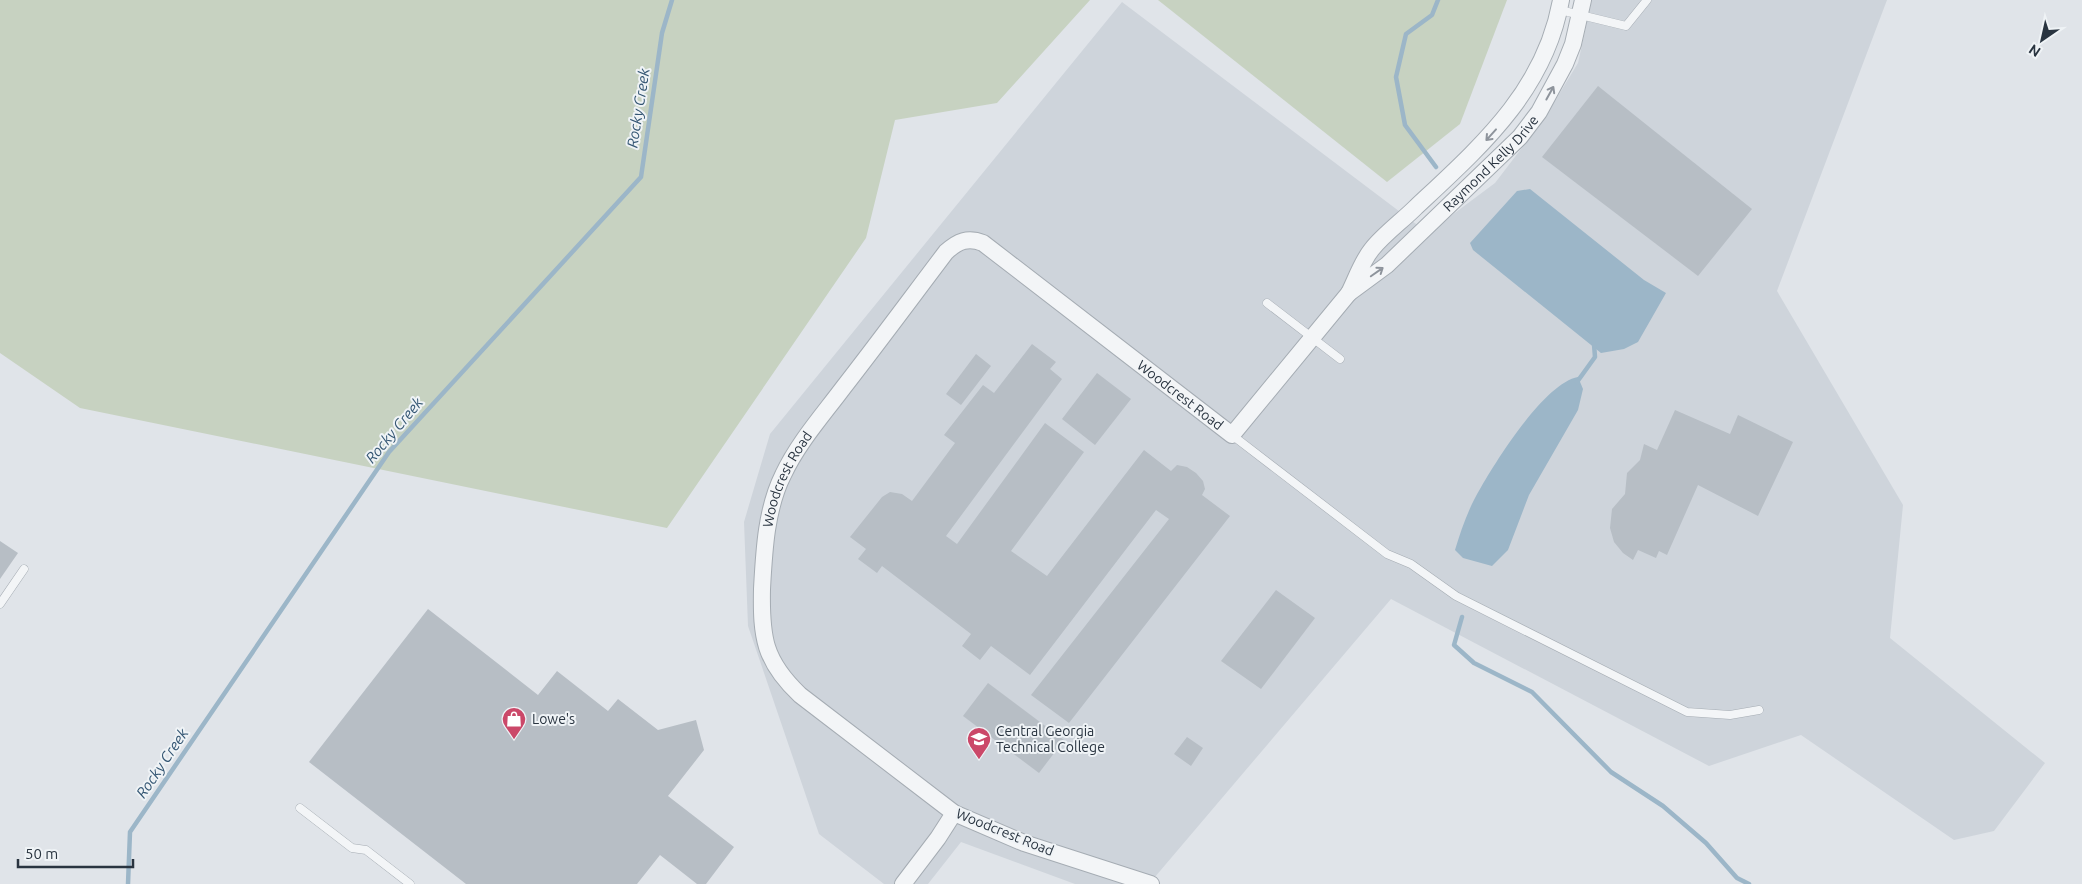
<svg xmlns="http://www.w3.org/2000/svg" width="2082" height="884" font-family="Ubuntu,sans-serif">
  <rect width="100%" height="100%" fill="#e0e4e9"/>
  <path fill="#ced4db" d="M1592,0H1887L1777,291L1903,505L1890,638L2045,763L1994,831L1954,840L1801,735L1709,766L1391,599L1149,884H1075L961,842L928,884H884L819,834L748,626L744,522L770,434L1122,2L1428,233L1495,183L1544,119L1578,63Z"/>
  <g fill="#c7d2c1">
    <path d="M0,0H1090L997,103L895,120L866,238L667,528L80,408L0,353Z"/>
    <path d="M1158,0H1507L1460,124L1387,182Z"/>
  </g>
  <g fill="#9cb6c8">
    <path d="M1530,189L1644,280L1666,293L1638,342L1624,349L1601,353L1473,250L1470,243L1517,191Z"/>
    <path d="M1578,377L1583,389L1578,410L1529,495L1508,550L1492,566L1463,558L1455,550C1461,530 1469,507 1480,489C1497,459 1545,383 1578,377Z"/>
  </g>
  <g fill="none" stroke-linecap="round" stroke-linejoin="round">
    <g stroke="#9cb6c8" stroke-width="4.5">
      <path d="M1436,167L1405,125L1396,77L1406,34L1432,15L1438,0"/>
      <path d="M1577,382L1595,357L1594,344"/>
      <path d="M1462,617L1454,645L1474,663L1532,692L1611,772L1663,806L1706,843L1737,878L1749,884"/>
      <path d="M128,884L130,832L389,452L641,177L662,33L672,0"/>
    </g>
  </g>
  <g fill="#b7bec5">
    <path d="M1598,86L1752,209L1698,276L1542,157Z"/>
    <path d="M1032,344L1056,362L1050,369L1062,379L946,536L957,544L1045,423L1084,452L1011,551L1047,576L1144,450L1171,471L1177,465L1187,467L1196,473L1203,481L1205,489L1202,495L1230,516L1069,723L1031,695L1169,519L1156,510L1030,675L991,646L980,660L962,646L971,634L882,566L877,573L858,559L866,549L850,537L882,497L890,492L902,494L912,501L955,443L944,435L983,385L994,393Z"/>
    <path d="M976,354L991,366L961,405L946,394Z"/>
    <path d="M1097,373L1131,399L1095,445L1062,419Z"/>
    <path d="M1675,410L1730,434L1738,415L1793,442L1758,516L1698,485L1667,555L1659,551L1656,558L1638,550L1633,560L1623,553L1614,542L1610,528L1612,509L1625,494L1627,473L1640,460L1644,444L1657,450Z"/>
    <path d="M0,541L18,553L0,579Z"/>
    <path d="M1276,590L1315,618L1261,689L1221,661Z"/>
    <path d="M428,609L538,695L557,671L608,711L618,699L658,730L696,720L704,750L668,796L734,847L706,884H697L660,855L637,884H466L309,762Z"/>
    <path d="M988,683L1064,740L1039,773L963,716Z"/>
    <path d="M1187,737L1203,748L1191,766L1174,754Z"/>
  </g>
  <g fill="none" stroke-linecap="round" stroke-linejoin="round">
    <g stroke="#a5acb3" stroke-width="9">
      <g id="service">
        <path d="M1560,10L1626,26L1647,0"/>
        <path d="M1267,303L1340,359"/>
        <path d="M1232,435L1387,554L1411,564L1456,596L1687,712L1730,715L1759,710"/>
        <path d="M0,604L24,569"/>
        <path d="M300,808L352,848L366,850L410,884"/>
      </g>
    </g>
    <g stroke="#a5acb3" stroke-width="18">
      <g id="minor">
        <path id="s1" d="M1561,0C1545,91 1480,147 1416,207C1402,221 1384,234 1372,249C1362,261 1356,279 1349,293L1387,265L1520,137L1539,112L1565,64L1573,44L1583,0"/>
        <path d="M903,884L938,838L954,813"/>
        <path id="s2" d="M1151,884L1024,843L954,813L800,695C764,661 761,637 762,589C764,552 766,509 783,475C798,443 822,416 843,388C878,343 912,297 946,252C958,241 968,237 983,243L1232,435L1349,293"/>
      </g>
    </g>
    <use href="#service" stroke="#f3f5f7" stroke-width="8"/>
    <use href="#minor" stroke="#f3f5f7" stroke-width="16"/>
  </g>
  <defs><path id="oneway-shaft" d="M-6 0H5M1.5-3L5.5 0L1.5 3" fill="none" stroke-width="1.6" stroke-linecap="round" stroke-linejoin="round" transform="scale(1.25)"/></defs>
  <g stroke="#8e949c">
    <use href="#oneway-shaft" transform="translate(1550 93) rotate(-61)"/>
    <use href="#oneway-shaft" transform="translate(1491 135) rotate(132)"/>
    <use href="#oneway-shaft" transform="translate(1377 272) rotate(-35)"/>
  </g>
  <defs>
    <g id="shop-pin" transform="scale(1.25)"><path d="M0 17L-7.5 6A9.5 9.5 0 1 1 7.5 6Z" fill="#cb4869" stroke="#eff3f6"/><path d="M-5-2.5h2.3a2.7 3.5 0 0 1 5.4 0H5L5.5 6h-11ZM-1.5-2.5h3a1.5 2.3 0 0 0-3 0Z" fill="#fff"/></g>
    <g id="school-pin" transform="scale(1.25)"><path d="M0 17L-7.5 6A9.5 9.5 0 1 1 7.5 6Z" fill="#cb4869" stroke="#eff3f6"/><path d="M0-5L7-2L0 1L-7-2ZM-4 1L0 2.5L4 1V4Q0 6-4 4Z" fill="#fff"/></g>
  </defs>
  <g fill-rule="evenodd">
    <use href="#shop-pin" x="514" y="719"/>
    <use href="#school-pin" x="979" y="739"/>
  </g>
  <g text-anchor="middle" dominant-baseline="central" stroke-width="4" stroke-linejoin="round" paint-order="stroke">
    <g font-size="14" fill="#293440" stroke="#eff3f6">
      <text stroke="none"><textPath href="#s1" startOffset="561">Raymond Kelly Drive</textPath></text>
      <text stroke="none"><textPath href="#s2" startOffset="1204">Woodcrest Road</textPath></text>
      <text stroke="none"><textPath href="#s2" startOffset="635">Woodcrest Road</textPath></text>
      <text transform="translate(1005 832) rotate(22)">Woodcrest Road</text>
    </g>
    <g font-size="14" fill="#293440" stroke="#eff3f6" text-anchor="start">
      <text x="532" y="719">Lowe's</text>
      <text x="996" y="731">Central Georgia<tspan x="996" dy="16">Technical College</tspan></text>
    </g>
    <g font-size="15" font-style="italic" fill="#345673" stroke="#eff3f6">
      <text transform="translate(638 108) rotate(-81)">Rocky Creek</text>
      <text transform="translate(394 430) rotate(-50)">Rocky Creek</text>
      <text transform="translate(162 763) rotate(-56)">Rocky Creek</text>
    </g>
  </g>
  <g transform="translate(2042 40) rotate(214)" stroke="#eff3f6" stroke-width="4" paint-order="stroke">
  <path d="M0-4L9 19L0 12L-9 19Z" fill="#293440"/>
  <text y="-8" font-size="14" font-weight="bold" text-anchor="middle" fill="#293440">N</text>
  </g>
  <path d="M18 859v8h115v-8" fill="none" stroke="#293440" stroke-width="2.5"/>
  <text x="25" y="859" font-size="15" fill="#293440" stroke="#eff3f6" stroke-width="4" paint-order="stroke">50 m</text>
</svg>
